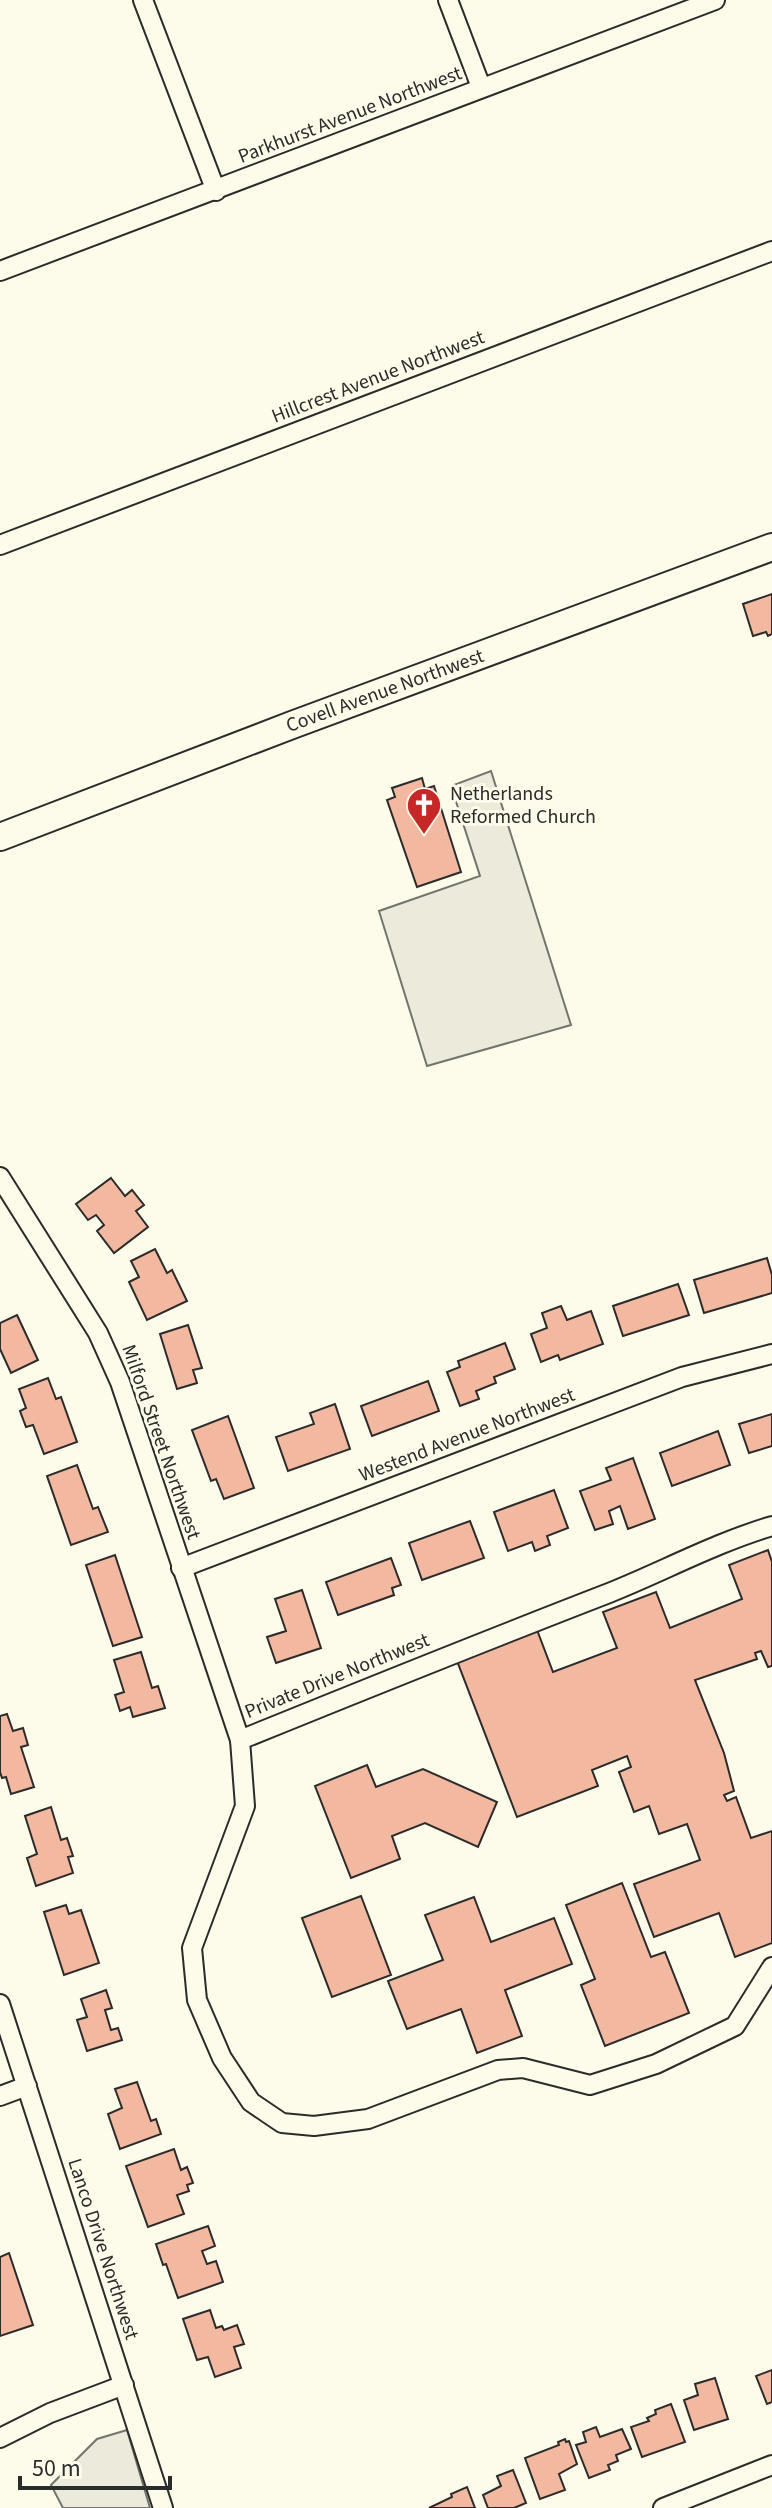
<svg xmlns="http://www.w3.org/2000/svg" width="772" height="2508" font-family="'Source Sans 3',sans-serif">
  <rect width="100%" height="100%" fill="#fdfbea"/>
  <g fill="#eceadb" stroke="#74746e" stroke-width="2">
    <path d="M491,771L571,1025L427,1066L379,911L480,876L451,786Z"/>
    <path d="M127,2430L150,2508H63L51,2485L97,2439Z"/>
  </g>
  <g fill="#f2b8a0" stroke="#2b2b2b" stroke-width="2">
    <path d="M772,594V634L768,636L766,632L753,636L743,604Z"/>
    <path d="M422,778L425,789L434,786L461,872L417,887L387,800L395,797L392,788Z"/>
    <path d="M111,1178L125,1196L132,1190L144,1205L136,1211L148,1227L114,1253L97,1231L104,1225L96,1215L88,1220L76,1204Z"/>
    <path d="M155,1249L167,1273L172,1270L187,1301L147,1320L129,1282L139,1277L131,1261Z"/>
    <path d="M767,1258L772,1275V1293L704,1313L694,1280Z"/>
    <path d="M678,1284L689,1315L623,1336L613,1306Z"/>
    <path d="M561,1306L567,1320L591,1311L603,1344L560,1360L558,1355L541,1362L531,1334L547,1328L542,1313Z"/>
    <path d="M17,1315L38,1360L11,1373L0,1349V1323Z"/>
    <path d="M188,1325L202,1368L193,1370L197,1383L177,1389L160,1334Z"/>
    <path d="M505,1343L515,1369L494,1377L496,1383L476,1391L479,1399L460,1406L447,1372L460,1367L458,1361Z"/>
    <path d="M48,1378L56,1399L61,1397L77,1442L44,1454L33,1425L26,1427L20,1411L26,1408L19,1389Z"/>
    <path d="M428,1381L439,1411L372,1436L361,1406Z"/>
    <path d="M335,1404L350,1449L288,1471L276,1437L314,1424L310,1413Z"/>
    <path d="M772,1414V1446L749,1453L739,1424Z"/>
    <path d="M228,1416L254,1488L224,1499L216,1479L211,1481L192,1430Z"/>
    <path d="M718,1431L730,1465L672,1486L660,1453Z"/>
    <path d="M633,1458L655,1519L628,1529L620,1506L609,1511L613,1524L595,1530L580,1491L611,1480L606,1468Z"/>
    <path d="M77,1465L93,1509L98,1507L108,1532L71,1545L47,1476Z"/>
    <path d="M554,1490L568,1528L547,1536L550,1545L535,1551L532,1542L508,1551L494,1512Z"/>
    <path d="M470,1521L484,1558L422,1580L409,1543Z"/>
    <path d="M768,1550L772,1562V1666L768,1667L761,1651L755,1653L757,1659L695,1680L724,1753L734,1791L724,1795L727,1801L736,1797L751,1838L772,1831V1943L735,1957L719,1913L654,1937L634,1884L700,1860L687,1824L659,1834L649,1806L634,1812L619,1772L631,1767L627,1756L592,1770L598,1786L517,1817L454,1653L534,1622L553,1672L617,1648L603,1612L656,1592L670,1628L742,1599L729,1565Z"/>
    <path d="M115,1555L142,1637L113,1646L86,1565Z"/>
    <path d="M391,1558L401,1585L392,1588L394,1595L338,1615L326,1582Z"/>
    <path d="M302,1590L321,1648L276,1663L267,1637L286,1631L275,1599Z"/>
    <path d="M141,1652L152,1688L158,1686L165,1708L133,1717L130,1707L120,1711L115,1695L124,1692L114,1660Z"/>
    <path d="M7,1714L13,1731L23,1728L28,1745L21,1747L34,1787L11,1794L6,1777L2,1778L0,1772V1716Z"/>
    <path d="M367,1765L376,1787L423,1769L497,1802L478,1847L425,1823L392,1836L400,1859L351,1878L315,1786Z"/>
    <path d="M51,1807L61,1840L67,1838L73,1856L68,1857L73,1873L36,1886L27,1858L37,1854L25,1816Z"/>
    <path d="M622,1883L651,1957L665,1952L689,2013L605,2046L581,1985L595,1979L566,1905Z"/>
    <path d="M361,1896L391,1975L332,1997L302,1918Z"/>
    <path d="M474,1897L491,1942L554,1918L572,1964L505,1990L522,2036L477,2053L461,2009L407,2029L388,1981L443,1960L425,1915Z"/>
    <path d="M66,1905L69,1914L81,1910L99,1963L64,1975L44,1912Z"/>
    <path d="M106,1990L112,2008L105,2010L111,2030L118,2028L122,2040L87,2051L77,2020L87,2017L81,1999Z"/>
    <path d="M137,2082L151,2121L156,2119L161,2134L120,2149L108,2114L122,2108L115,2089Z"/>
    <path d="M174,2149L181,2170L187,2167L193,2183L187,2185L189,2191L177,2195L184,2214L148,2227L126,2166Z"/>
    <path d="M208,2226L215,2246L202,2251L207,2264L216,2261L223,2282L178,2298L166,2264L163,2265L156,2244Z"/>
    <path d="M9,2253L33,2325L0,2336V2257Z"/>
    <path d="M210,2310L216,2328L222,2326L224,2330L237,2325L244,2344L234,2347L241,2368L215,2377L208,2357L197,2360L183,2319Z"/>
    <path d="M772,2370V2402L767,2404L756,2376Z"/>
    <path d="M715,2378L728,2419L694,2430L684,2400L698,2395L695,2384Z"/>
    <path d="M671,2404L685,2442L642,2457L631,2427L649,2421L647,2418L656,2414L655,2410Z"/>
    <path d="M596,2427L600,2437L622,2429L631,2449L616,2455L618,2461L608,2465L610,2470L589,2478L576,2445L586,2442L583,2432Z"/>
    <path d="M565,2439L566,2442L569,2441L577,2464L559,2474L565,2490L540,2499L525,2458L559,2445L558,2442Z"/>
    <path d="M513,2470L526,2503L514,2508H488L483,2495L501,2486L497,2476Z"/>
    <path d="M467,2487L475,2508H429L452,2497L451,2494Z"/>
  </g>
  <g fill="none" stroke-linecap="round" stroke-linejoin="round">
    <g stroke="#2b2b2b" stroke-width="22">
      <g id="street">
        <path d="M143,0L216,191"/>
        <path d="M448,0L481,87"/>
        <path d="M0,271L715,0"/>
        <path d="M0,545L772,251"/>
        <path d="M0,1177L98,1333L120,1382L240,1740L245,1806L192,1948L197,2000L222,2058L251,2102L282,2123L314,2126L368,2119L498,2070L523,2068L590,2085L656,2064L735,2026L772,1967"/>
        <path d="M181,1568L682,1377L772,1354"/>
        <path d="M240,1740C363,1690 485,1641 609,1593C664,1571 715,1543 772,1526"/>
        <path d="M0,2004L163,2508"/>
        <path d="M0,2096L27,2086"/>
        <path d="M0,2438L50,2413L124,2385"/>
        <path d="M663,2508L772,2465"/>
      </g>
    </g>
    <g stroke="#2b2b2b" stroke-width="30">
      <path id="secondary" d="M0,837L292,725L772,547"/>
    </g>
    <use href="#street" stroke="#fdfbea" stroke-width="18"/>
    <use href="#secondary" stroke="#fdfbea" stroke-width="26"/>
  </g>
  <defs>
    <g id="church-pin" transform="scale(1.8)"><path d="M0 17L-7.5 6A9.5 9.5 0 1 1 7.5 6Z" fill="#c62828" stroke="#fdfbea"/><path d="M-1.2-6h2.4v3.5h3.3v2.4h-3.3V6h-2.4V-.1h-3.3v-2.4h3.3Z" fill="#fff"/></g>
  </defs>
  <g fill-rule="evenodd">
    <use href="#church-pin" x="424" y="805"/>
  </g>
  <g text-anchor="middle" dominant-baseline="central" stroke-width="6" stroke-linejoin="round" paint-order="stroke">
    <g font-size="20" fill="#2b2b2b" stroke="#fdfbea">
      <text transform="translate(350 115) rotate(-21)">Parkhurst Avenue Northwest</text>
      <text transform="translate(378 377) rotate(-21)">Hillcrest Avenue Northwest</text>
      <text transform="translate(385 691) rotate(-20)">Covell Avenue Northwest</text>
      <text transform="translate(467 1435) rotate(-21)">Westend Avenue Northwest</text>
      <text transform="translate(161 1442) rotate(71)">Milford Street Northwest</text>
      <text transform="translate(337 1676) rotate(-22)">Private Drive Northwest</text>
      <text transform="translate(103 2249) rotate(72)">Lanco Drive Northwest</text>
    </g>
    <g font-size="20" fill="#2b2b2b" stroke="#fdfbea" text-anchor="start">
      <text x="450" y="794">Netherlands<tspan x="450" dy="23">Reformed Church</tspan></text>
    </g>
  </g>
  <path d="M20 2476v12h150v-12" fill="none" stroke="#2b2b2b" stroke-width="4"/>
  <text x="32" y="2476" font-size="24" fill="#2b2b2b" stroke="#fdfbea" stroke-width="6" paint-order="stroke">50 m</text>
</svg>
